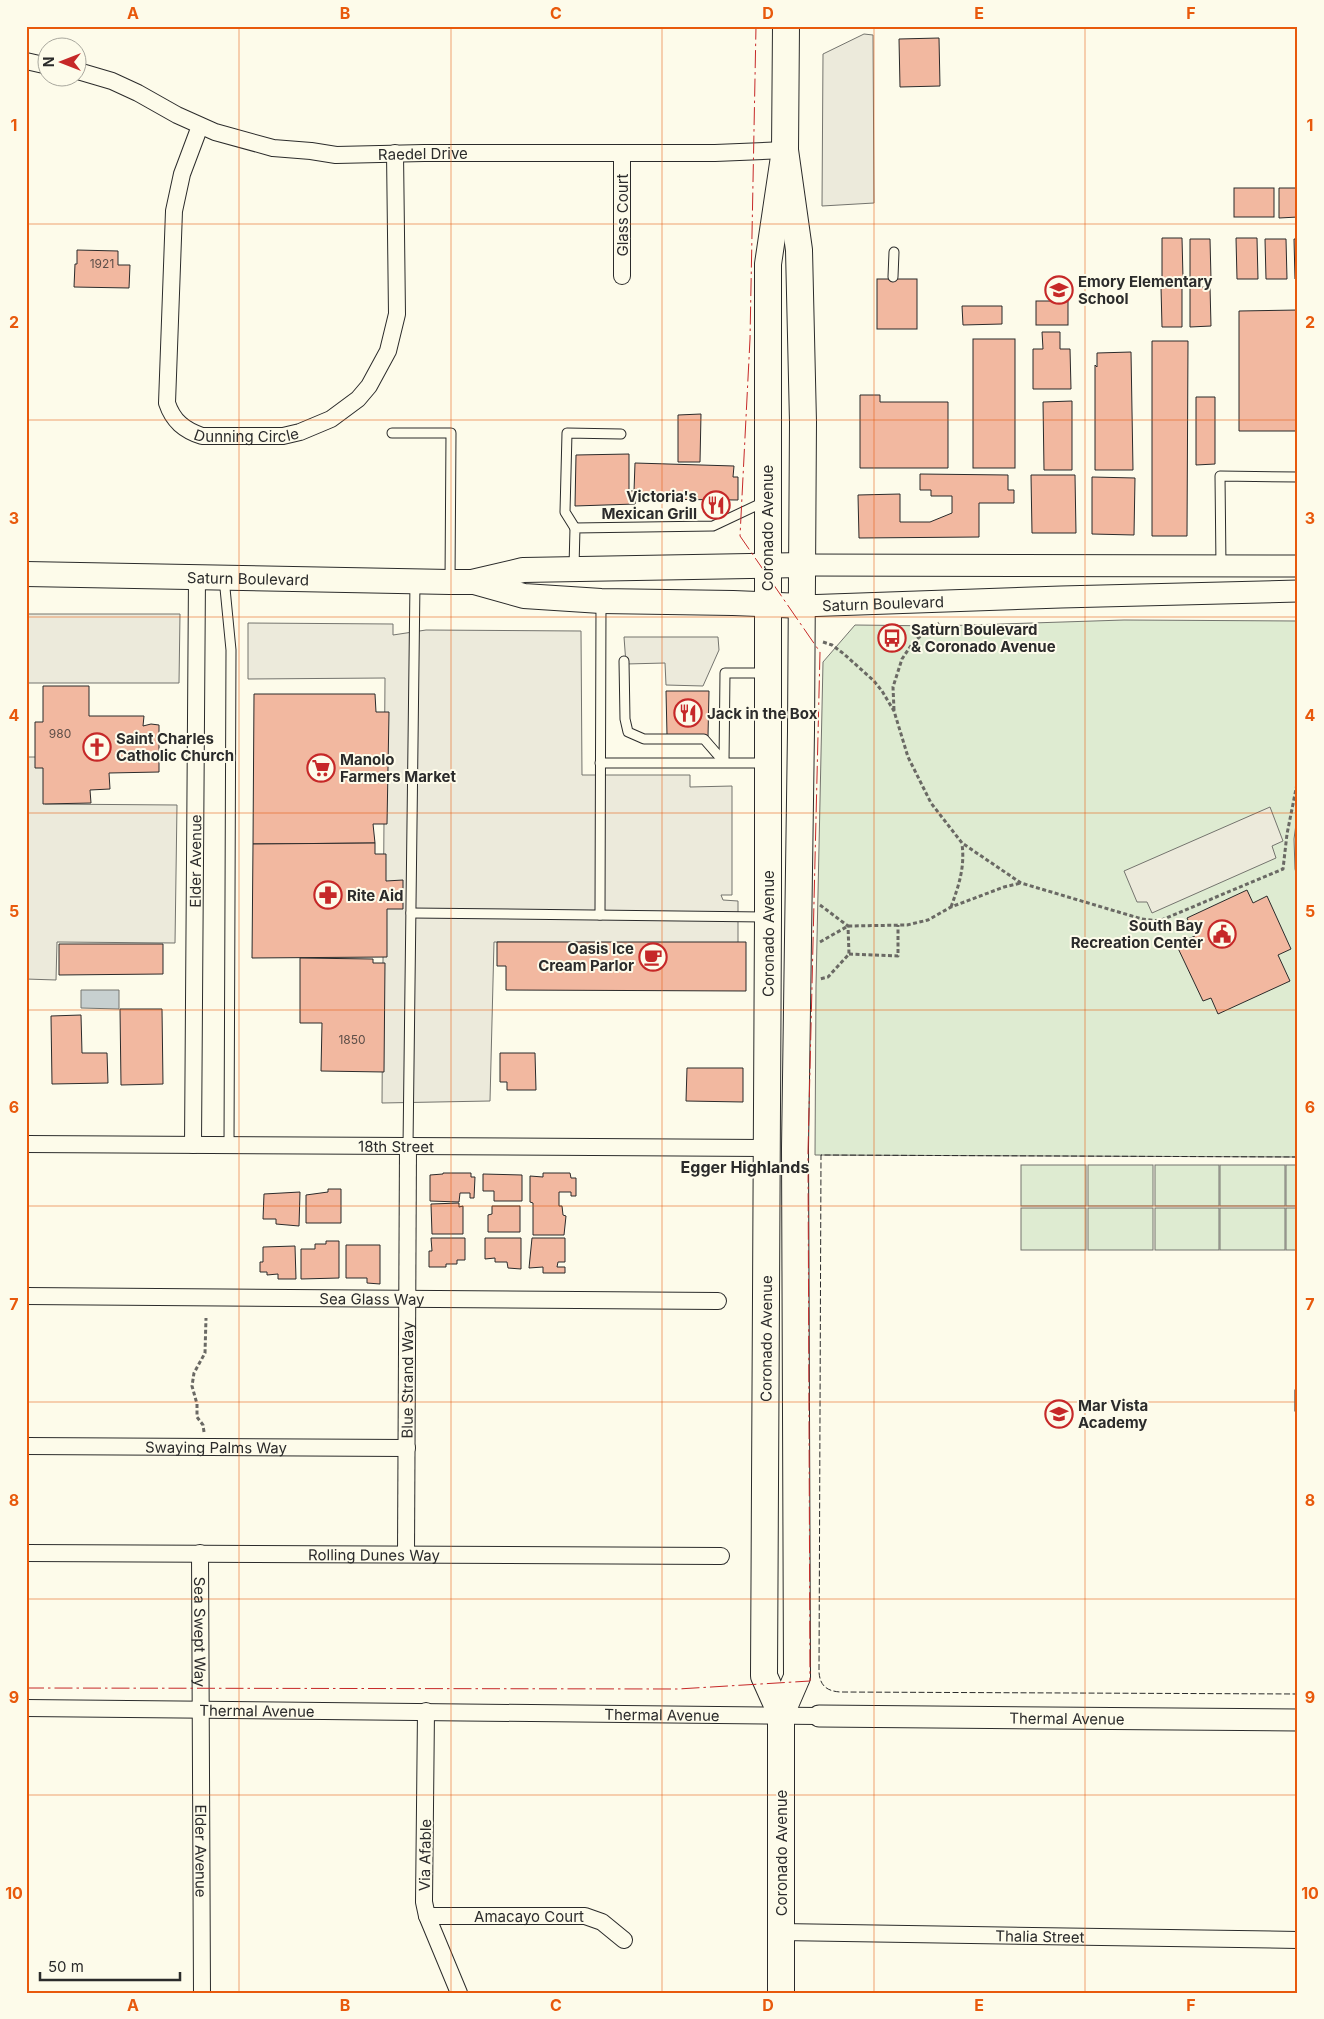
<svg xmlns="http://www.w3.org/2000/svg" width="1324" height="2019" font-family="Inter,sans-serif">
  <rect width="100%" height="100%" fill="#fdfbea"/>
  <g fill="#deebd1" stroke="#74746e">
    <path d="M1124,620L1298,621V1157L815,1155L816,986L823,662L855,625L940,626Z"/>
    <rect x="1021" y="1165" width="65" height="41"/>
    <rect x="1088" y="1165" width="65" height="41"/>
    <rect x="1155" y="1165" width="64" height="41"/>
    <rect x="1220" y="1165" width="65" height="41"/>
    <rect x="1286" y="1165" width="12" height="41"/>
    <rect x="1021" y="1208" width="65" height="42"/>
    <rect x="1088" y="1208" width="65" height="42"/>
    <rect x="1155" y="1208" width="64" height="42"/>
    <rect x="1220" y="1208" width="65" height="42"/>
    <rect x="1286" y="1208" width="12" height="42"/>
  </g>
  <g fill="#eceadb" stroke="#74746e">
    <path d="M864,34L873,35L874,203L822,206L823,54Z"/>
    <path d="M26,614H180L179,683H26Z"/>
    <path d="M248,623L393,624V635L426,630L581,631L582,775H690V787L732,786V895H721L723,900L738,901V943L494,942L490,1101L382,1103L385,678L248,679Z"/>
    <path d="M624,637H718L719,650L703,686L666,685L665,663L626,664Z"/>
    <path d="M26,757H45V804L177,805L175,943L57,942L56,980L26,979Z"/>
    <path d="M1270,807L1283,841L1272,846L1276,858L1152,913L1147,902H1137L1124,871Z"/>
    <path d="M1298,809V881L1295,869L1294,839Z"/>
  </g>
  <path fill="#c7d0d0" stroke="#74746e" d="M81,990H119V1009L81,1008Z"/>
  <g fill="#f2b8a0" stroke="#2b2b2b">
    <path d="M939,38L940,86L900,87L899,39Z"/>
    <rect x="1234" y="188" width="40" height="29"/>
    <path d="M1279,188H1298V217L1279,218Z"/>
    <path d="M1162,238H1182L1183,278L1162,279Z"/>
    <path d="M1236,238H1257L1258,279H1237Z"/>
    <path d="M1190,239H1210L1211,279H1190Z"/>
    <path d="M1265,239H1286L1287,279H1266Z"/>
    <path d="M1294,239H1298V279H1295Z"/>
    <path d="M77,250L118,251V265H130L129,288L74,287L75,264H77Z"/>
    <rect x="877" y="279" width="40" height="50"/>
    <path d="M1161,287H1182V327H1162Z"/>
    <path d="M1190,287H1210L1211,326L1190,327Z"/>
    <rect x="1036" y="301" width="32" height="24"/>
    <path d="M962,306H1002V324L963,325Z"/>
    <path d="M1298,310V431H1239V311Z"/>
    <path d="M1042,332H1060V349H1070L1071,389H1033V349H1043Z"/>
    <rect x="973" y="339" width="42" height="129"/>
    <path d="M1152,341H1188L1187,536H1152Z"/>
    <path d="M1131,352L1133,470H1095V365L1097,367V353Z"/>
    <path d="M860,395H880V402H948V468H860Z"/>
    <path d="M1196,397H1215V464L1196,465Z"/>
    <path d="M1072,401V470H1044L1043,402Z"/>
    <path d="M701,414L700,462H678V415Z"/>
    <path d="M629,454V491H634L635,463L734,466L733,477H738V500L636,499L635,504L575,506L576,455Z"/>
    <path d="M920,474L1008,475V490H1014V503H979V537L859,538L858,495L900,494V522H930L952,513V496H931V490H920Z"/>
    <path d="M1031,475H1075L1076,533H1032Z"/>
    <path d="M1092,477L1135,478L1134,535L1092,534Z"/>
    <path d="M43,686H89V716H144L143,726L151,724L159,725V772L109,773L110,789L90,790L91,803L43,804V768H35V722H43Z"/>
    <path d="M666,691H709L708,736L667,735Z"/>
    <path d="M254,694H375L376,712H389L387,824H373L375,843L253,844Z"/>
    <path d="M375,843V854H386V881L403,880V909H387V957L252,958L253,844Z"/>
    <path d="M1247,890L1253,903L1267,896L1291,949L1278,955L1290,981L1218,1014L1211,998L1203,1001L1176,944L1195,936L1187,918Z"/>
    <path d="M497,942H746V991L506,990V966H497Z"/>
    <path d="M59,944H163V974L59,975Z"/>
    <path d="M300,958L373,959V963H385L384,1072L321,1071L322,1023H300Z"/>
    <path d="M120,1009H162L163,1084L121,1085Z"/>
    <path d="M81,1015L82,1053H107L108,1083L52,1084L51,1016Z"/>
    <path d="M500,1053H535L536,1090H507V1082H500Z"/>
    <path d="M687,1068H743V1102L686,1101Z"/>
    <path d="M443,1173H471V1177H475L474,1198H470V1193H460L459,1202L430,1201V1175L443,1174Z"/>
    <path d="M543,1173H570L571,1178H576V1196H571V1192H559V1206H562L563,1215L566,1216L564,1235H533V1203L530,1202V1176L543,1177Z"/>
    <path d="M483,1174L522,1175V1201H494V1191H483Z"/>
    <path d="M328,1189H341V1223H306V1195L328,1192Z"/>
    <path d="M300,1192L299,1226L276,1224V1219H263L264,1194Z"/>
    <path d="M459,1203V1207L463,1206V1234H432L431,1204Z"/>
    <path d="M492,1206H520V1232H488V1215L492,1214Z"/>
    <path d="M431,1238H465V1260H457V1264H446V1267H429V1251H432Z"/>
    <path d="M485,1238H521V1269L508,1268L507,1262H495V1258L485,1259Z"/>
    <path d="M532,1238H565V1262H558L557,1267H565V1273H543V1267L529,1268Z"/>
    <path d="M326,1241H339V1278L301,1279V1249H315V1244H326Z"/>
    <path d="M346,1245H380V1284L367,1283V1278H346Z"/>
    <path d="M295,1246L296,1279H278V1274L267,1275V1272H260V1262H263V1247Z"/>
    <rect x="1295" y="1390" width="3" height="21"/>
  </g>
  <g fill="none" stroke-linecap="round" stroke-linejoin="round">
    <g stroke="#2b2b2b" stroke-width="11">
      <g id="service">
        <path d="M893,277L894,252"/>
        <path d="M392,433H451L450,582"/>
        <path d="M575,528L565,512L567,433L621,434"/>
        <path d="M1221,566L1220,476L1298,477"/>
        <path d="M574,567L575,528L713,526L766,501"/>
        <path d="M224,578L231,650L229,1145"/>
        <path d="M624,661L625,719L628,732L644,739H704L724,762"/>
        <path d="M724,762L725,673H766"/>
        <path d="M600,763H765"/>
        <path d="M411,913L766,917"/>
        <path d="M600,915L601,603"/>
        <path d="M408,1146L415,582"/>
      </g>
    </g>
    <g stroke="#2b2b2b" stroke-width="18">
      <g id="minor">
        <path d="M26,61L48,66"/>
        <path id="s1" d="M78,71L112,81L138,93L177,115L215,132L273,148L311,151L336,155L424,153H715L785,150"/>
        <path id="s2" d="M200,126L182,174L174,211L167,403C173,421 184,430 202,436H283L300,432L331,419L358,399L369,386L388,351L397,314L395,153"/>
        <path d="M622,276V153"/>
        <path id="s3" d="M26,1144L766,1148"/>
        <path id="s4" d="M193,1145L197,577"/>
        <path id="s5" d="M26,1296L718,1301"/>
        <path id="s6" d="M26,1446L407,1448"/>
        <path id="s7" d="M26,1553L721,1556"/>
        <path id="s8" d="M200,1553L202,1993"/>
        <path id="s9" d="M406,1554L408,1146"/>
        <path id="s10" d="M26,1708L819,1716"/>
        <path d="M426,1711L424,1902L427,1916L459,1993"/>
        <path id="s11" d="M427,1916H585L602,1922L624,1940"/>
        <path id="s12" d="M781,1932L1298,1940"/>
      </g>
    </g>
    <g stroke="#2b2b2b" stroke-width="23">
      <g id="tertiary">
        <path d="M803,565L1298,566"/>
        <path id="s13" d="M802,606L1061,597L1298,591"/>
        <path id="s14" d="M819,1716L1298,1720"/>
      </g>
    </g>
    <g stroke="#2b2b2b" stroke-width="26">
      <g id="secondary">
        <path id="s15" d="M26,574L450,582H472L523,570L803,565"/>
        <path d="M474,582L524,596L601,601L733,603L802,606"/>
      </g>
    </g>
    <g stroke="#2b2b2b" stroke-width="28">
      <g id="primary">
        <path id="s16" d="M781,1714L764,1676L768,917V264L785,150L786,26"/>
        <path d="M781,1993V1714L797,1677L795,1148L801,731L803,422L799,250L785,150"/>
      </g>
    </g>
    <g stroke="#6a6964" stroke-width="3" stroke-dasharray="4 2.5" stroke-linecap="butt">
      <path d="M823,642L832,645L844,654L874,681L882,691L894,711L908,757L931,803L962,843L1021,883L1142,919L1159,921L1283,869L1287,834L1298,779"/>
      <path d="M894,710L893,687L902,659L914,641L939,623"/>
      <path d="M820,905L848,926L849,954L828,977L820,979"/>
      <path d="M951,907C959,885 965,867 962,844"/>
      <path d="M820,942L848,926L907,925L928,920L951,907L1004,887L1021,883"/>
      <path d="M849,954L898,956V925"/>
      <path d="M204,1432L203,1425L197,1417V1404L192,1386L194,1373L205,1353L206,1318"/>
    </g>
    <use href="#service" stroke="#fdfbea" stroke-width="9"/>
    <use href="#minor" stroke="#fdfbea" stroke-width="16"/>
    <use href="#tertiary" stroke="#fdfbea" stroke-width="21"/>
    <use href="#secondary" stroke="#fdfbea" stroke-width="24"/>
    <use href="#primary" stroke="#fdfbea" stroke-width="26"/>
    <path stroke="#2b2b2b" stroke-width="1" stroke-dasharray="6 2.5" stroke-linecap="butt" d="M1298,1157L821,1155L819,1672C820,1686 827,1691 840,1692L1298,1694"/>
    <path stroke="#c62828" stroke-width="1" stroke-dasharray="18 4 2.5 4" stroke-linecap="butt" d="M26,1688L678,1689L810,1681L808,1152L820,652L740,536L750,339L756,26"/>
  </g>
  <path fill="none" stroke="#e8590c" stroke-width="1" stroke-opacity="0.55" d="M239,26V1993M451,26V1993M662,26V1993M874,26V1993M1085,26V1993M26,224H1298M26,420H1298M26,617H1298M26,813H1298M26,1010H1298M26,1206H1298M26,1402H1298M26,1599H1298M26,1795H1298"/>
  <defs>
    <g id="school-ring" transform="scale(1.4375)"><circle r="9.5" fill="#fdfbea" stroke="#c62828" stroke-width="1.5"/><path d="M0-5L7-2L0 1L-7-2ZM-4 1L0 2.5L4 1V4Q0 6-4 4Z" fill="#c62828"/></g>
    <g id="restaurant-ring" transform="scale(1.4375)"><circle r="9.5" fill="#fdfbea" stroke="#c62828" stroke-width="1.5"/><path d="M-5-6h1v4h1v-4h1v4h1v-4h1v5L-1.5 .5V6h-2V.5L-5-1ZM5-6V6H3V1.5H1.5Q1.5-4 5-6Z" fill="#c62828"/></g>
    <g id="bus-ring" transform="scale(1.4375)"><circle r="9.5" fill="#fdfbea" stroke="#c62828" stroke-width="1.5"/><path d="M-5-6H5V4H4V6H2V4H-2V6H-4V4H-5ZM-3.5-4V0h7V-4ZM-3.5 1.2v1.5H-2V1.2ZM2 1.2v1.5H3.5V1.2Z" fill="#c62828"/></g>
    <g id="church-ring" transform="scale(1.4375)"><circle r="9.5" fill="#fdfbea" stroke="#c62828" stroke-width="1.5"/><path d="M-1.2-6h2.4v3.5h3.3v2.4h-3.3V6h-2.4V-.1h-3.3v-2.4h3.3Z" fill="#c62828"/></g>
    <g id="supermarket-ring" transform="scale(1.4375)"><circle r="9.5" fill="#fdfbea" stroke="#c62828" stroke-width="1.5"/><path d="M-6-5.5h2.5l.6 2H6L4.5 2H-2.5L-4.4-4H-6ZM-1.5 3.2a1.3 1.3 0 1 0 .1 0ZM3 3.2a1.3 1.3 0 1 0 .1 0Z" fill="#c62828"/></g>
    <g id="pharmacy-ring" transform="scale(1.4375)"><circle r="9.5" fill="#fdfbea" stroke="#c62828" stroke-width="1.5"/><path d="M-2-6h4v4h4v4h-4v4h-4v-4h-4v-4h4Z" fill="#c62828"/></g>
    <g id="civic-ring" transform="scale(1.4375)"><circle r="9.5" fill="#fdfbea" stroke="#c62828" stroke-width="1.5"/><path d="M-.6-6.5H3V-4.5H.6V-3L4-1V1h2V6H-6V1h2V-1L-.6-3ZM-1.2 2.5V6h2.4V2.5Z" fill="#c62828"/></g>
    <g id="cafe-ring" transform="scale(1.4375)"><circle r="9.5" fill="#fdfbea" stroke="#c62828" stroke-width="1.5"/><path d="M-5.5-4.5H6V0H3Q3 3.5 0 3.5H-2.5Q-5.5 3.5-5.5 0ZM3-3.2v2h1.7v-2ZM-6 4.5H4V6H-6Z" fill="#c62828"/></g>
  </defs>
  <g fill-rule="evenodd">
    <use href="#school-ring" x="1059" y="290"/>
    <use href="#restaurant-ring" x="716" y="505"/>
    <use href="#bus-ring" x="892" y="638"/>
    <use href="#restaurant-ring" x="688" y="713"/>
    <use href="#church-ring" x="97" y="747"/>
    <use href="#supermarket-ring" x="321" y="768"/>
    <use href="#pharmacy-ring" x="328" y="895"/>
    <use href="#civic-ring" x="1222" y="934"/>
    <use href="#cafe-ring" x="653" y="957"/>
    <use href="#school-ring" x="1059" y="1414"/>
  </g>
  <g text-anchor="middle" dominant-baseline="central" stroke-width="4" stroke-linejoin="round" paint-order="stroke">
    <g font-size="12" fill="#5d4e48">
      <text x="102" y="263">1921</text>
      <text x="60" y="733">980</text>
      <text x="352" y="1039">1850</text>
    </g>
    <g font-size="15" fill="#2b2b2b" stroke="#fdfbea">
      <text stroke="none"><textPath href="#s1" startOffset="361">Raedel Drive</textPath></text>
      <text transform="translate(622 215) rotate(-90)">Glass Court</text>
      <text stroke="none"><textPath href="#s2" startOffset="376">Dunning Circle</textPath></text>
      <text transform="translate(767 528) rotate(-90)">Coronado Avenue</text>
      <text stroke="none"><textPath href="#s15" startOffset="222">Saturn Boulevard</textPath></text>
      <text stroke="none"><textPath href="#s13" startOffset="81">Saturn Boulevard</textPath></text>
      <text stroke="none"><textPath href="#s4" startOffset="284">Elder Avenue</textPath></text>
      <text stroke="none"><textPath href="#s16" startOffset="784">Coronado Avenue</textPath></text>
      <text stroke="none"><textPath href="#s3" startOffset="370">18th Street</textPath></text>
      <text stroke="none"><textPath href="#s5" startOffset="346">Sea Glass Way</textPath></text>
      <text stroke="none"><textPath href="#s16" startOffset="379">Coronado Avenue</textPath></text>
      <text stroke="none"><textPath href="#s9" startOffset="174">Blue Strand Way</textPath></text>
      <text stroke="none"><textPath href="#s6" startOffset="190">Swaying Palms Way</textPath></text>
      <text stroke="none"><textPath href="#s7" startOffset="348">Rolling Dunes Way</textPath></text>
      <text stroke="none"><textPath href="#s8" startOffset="79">Sea Swept Way</textPath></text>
      <text stroke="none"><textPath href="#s10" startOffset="231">Thermal Avenue</textPath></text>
      <text stroke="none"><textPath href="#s10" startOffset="636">Thermal Avenue</textPath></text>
      <text stroke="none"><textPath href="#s14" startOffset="248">Thermal Avenue</textPath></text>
      <text stroke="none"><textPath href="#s8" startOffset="298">Elder Avenue</textPath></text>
      <text transform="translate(781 1853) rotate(-90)">Coronado Avenue</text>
      <text transform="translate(425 1855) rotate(-89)">Via Afable</text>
      <text stroke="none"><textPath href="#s11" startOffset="102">Amacayo Court</textPath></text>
      <text stroke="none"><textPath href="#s12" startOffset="259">Thalia Street</textPath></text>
    </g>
    <g font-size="15" font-weight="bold" fill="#2b2b2b" stroke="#fdfbea" text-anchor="start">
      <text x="1078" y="281">Emory Elementary<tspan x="1078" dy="17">School</tspan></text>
      <text x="697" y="496" text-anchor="end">Victoria's<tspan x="697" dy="17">Mexican Grill</tspan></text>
      <text x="911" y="629">Saturn Boulevard<tspan x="911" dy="17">&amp; Coronado Avenue</tspan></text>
      <text x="707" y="713">Jack in the Box</text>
      <text x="116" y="738">Saint Charles<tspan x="116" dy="17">Catholic Church</tspan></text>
      <text x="340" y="759">Manolo<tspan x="340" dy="17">Farmers Market</tspan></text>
      <text x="347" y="895">Rite Aid</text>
      <text x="1203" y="925" text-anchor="end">South Bay<tspan x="1203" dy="17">Recreation Center</tspan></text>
      <text x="634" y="948" text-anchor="end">Oasis Ice<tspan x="634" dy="17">Cream Parlor</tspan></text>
      <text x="1078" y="1405">Mar Vista<tspan x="1078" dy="17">Academy</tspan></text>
    </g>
    <g font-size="16" font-weight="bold" fill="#2b2b2b" stroke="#fdfbea">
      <text x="745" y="1167">Egger Highlands</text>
    </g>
  </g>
  <rect width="1324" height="2019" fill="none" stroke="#fdfbea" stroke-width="55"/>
  <g transform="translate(62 62) rotate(270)"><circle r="24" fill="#fdfbea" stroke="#a9a89e"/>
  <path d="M0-4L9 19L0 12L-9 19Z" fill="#c62828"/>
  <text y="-8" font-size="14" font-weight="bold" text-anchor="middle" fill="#2b2b2b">N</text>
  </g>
  <path d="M40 1972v8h140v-8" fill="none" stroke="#2b2b2b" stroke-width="2.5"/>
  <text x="48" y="1972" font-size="15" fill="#2b2b2b" stroke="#fdfbea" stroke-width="4" paint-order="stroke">50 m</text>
  <rect x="28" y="28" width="1268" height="1964" fill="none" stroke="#e8590c" stroke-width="2"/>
  <g font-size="16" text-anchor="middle" font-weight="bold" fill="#e8590c">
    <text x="133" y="19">A</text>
    <text x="345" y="19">B</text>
    <text x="556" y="19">C</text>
    <text x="768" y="19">D</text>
    <text x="979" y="19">E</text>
    <text x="1191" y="19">F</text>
    <text x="14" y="131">1</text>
    <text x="1310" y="131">1</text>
    <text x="14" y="328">2</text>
    <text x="1310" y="328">2</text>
    <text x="14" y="524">3</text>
    <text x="1310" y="524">3</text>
    <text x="14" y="721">4</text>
    <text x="1310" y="721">4</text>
    <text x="14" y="917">5</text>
    <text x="1310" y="917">5</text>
    <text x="14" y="1113">6</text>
    <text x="1310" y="1113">6</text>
    <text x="14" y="1310">7</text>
    <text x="1310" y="1310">7</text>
    <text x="14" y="1506">8</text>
    <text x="1310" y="1506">8</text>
    <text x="14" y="1703">9</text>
    <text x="1310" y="1703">9</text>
    <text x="14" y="1899">10</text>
    <text x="1310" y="1899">10</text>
    <text x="133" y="2011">A</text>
    <text x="345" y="2011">B</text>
    <text x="556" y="2011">C</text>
    <text x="768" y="2011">D</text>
    <text x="979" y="2011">E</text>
    <text x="1191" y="2011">F</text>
  </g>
</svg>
